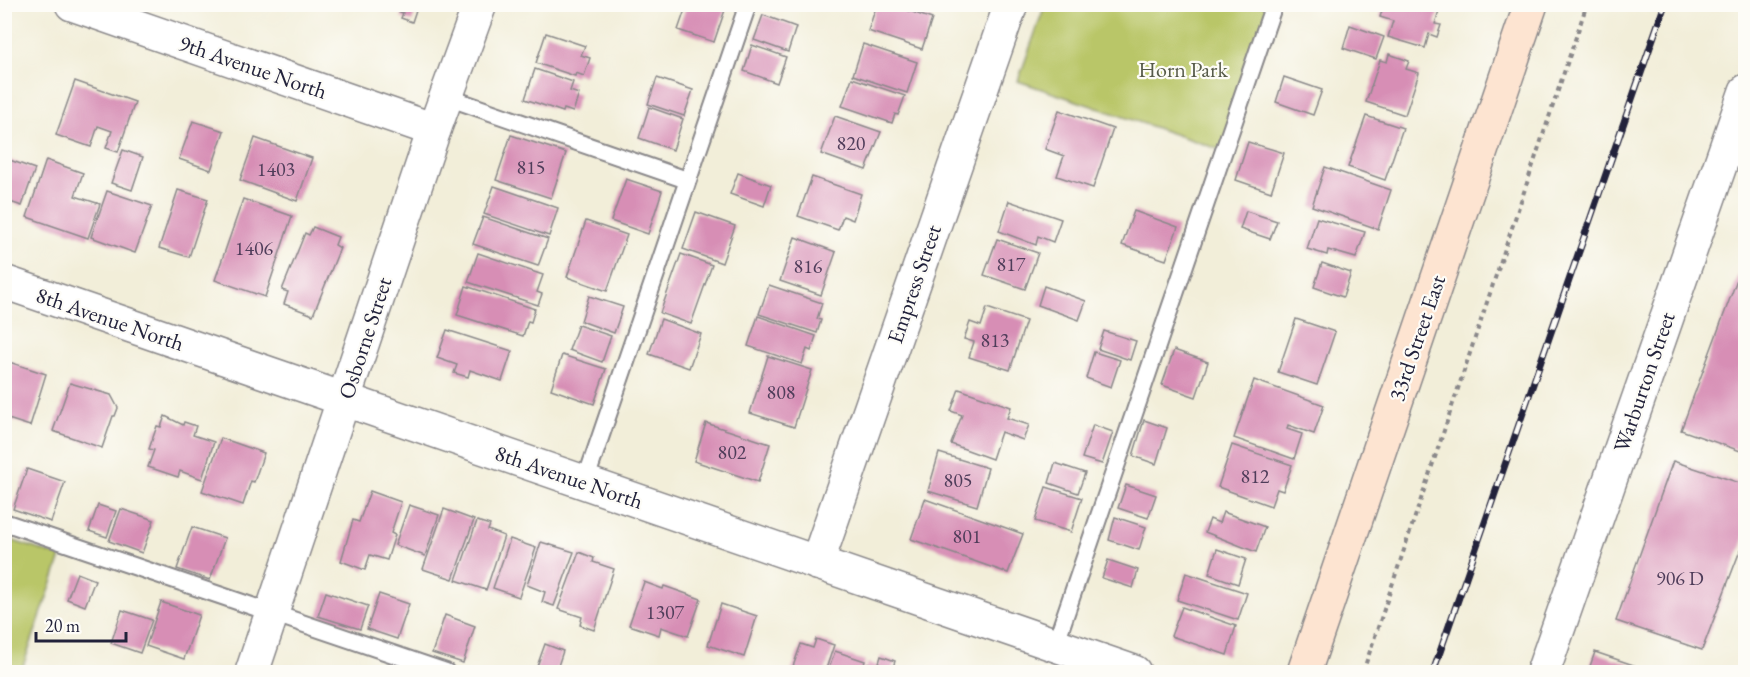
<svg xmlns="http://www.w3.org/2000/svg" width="1750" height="677" font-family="'EB Garamond',serif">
  <rect width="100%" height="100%" fill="#fdfcf7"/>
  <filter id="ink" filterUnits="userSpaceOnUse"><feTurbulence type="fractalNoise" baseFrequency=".0167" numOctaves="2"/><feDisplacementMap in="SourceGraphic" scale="12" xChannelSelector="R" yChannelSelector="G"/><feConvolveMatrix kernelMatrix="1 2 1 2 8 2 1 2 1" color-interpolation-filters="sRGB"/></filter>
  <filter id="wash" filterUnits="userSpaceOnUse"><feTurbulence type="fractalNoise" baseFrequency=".008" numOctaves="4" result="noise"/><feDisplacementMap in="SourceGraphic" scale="24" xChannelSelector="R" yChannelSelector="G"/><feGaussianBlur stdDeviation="1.35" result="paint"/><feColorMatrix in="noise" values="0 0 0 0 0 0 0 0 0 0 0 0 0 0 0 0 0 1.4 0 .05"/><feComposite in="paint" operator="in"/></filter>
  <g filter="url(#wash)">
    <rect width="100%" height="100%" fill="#f2eed9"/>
    <g fill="#b9c667" stroke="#6e7451" stroke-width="1.5">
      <path d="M1045,5H1274L1224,151L1018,81Z"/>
      <path d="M5,538L61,557L21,672H5Z"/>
    </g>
    <g id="blocks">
      <g fill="#d78eb5">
        <path d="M418,4L412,22L401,18L403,13L379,5Z"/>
        <path d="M687,4H709L725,10L714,42L678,30Z"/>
        <path d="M877,4H890L932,19L922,49L868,31Z"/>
        <path d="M1384,4L1389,6L1390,4H1441L1435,24L1441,25L1437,37L1429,34L1425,48L1388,37L1393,21L1380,17Z"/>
        <path d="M763,15L796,27L788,52L754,40Z"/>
        <path d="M1350,25L1384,37L1376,59L1343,48Z"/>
        <path d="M546,33L585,46L581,55L590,58L584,76L576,73L575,76L536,63Z"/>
        <path d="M863,44L917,62L907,93L853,75Z"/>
        <path d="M752,45L786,57L777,83L744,71Z"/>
        <path d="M1389,54L1409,61L1406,69L1419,73L1405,115L1366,102L1380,60L1387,62Z"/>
        <path d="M535,69L573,82L570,91L579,94L573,112L564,109L563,112L525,99Z"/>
        <path d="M1284,77L1322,90L1313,115L1276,102Z"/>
        <path d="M657,78L693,90L684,116L648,104Z"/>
        <path d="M852,78L905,96L898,115L895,114L892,123L842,106Z"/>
        <path d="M75,81L135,102L118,152L106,148L112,131L98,126L91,147L56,135Z"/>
        <path d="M649,107L683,119L673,150L639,138Z"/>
        <path d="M1059,110L1113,129L1093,188L1057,176L1064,156L1045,149Z"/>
        <path d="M835,116L881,132L866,170L821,154Z"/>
        <path d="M1366,116L1403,128L1385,180L1348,167Z"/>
        <path d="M193,121L224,131L211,170L179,159Z"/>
        <path d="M511,135L566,153L551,198L496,180Z"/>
        <path d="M255,138L312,158L297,201L240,180Z"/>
        <path d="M1248,142L1284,153L1271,192L1236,180Z"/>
        <path d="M123,150L143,157L132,190L111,183Z"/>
        <path d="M4,158L35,169L22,206L4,200Z"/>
        <path d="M46,160L83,173L75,196L100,204L88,238L27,217Z"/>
        <path d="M1325,167L1391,190L1378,229L1312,206Z"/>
        <path d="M738,173L771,185L764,206L730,194Z"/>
        <path d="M812,177L861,194L853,220L843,216L838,230L798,216Z"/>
        <path d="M626,179L662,191L648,234L611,221Z"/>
        <path d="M494,186L558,208L549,236L484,214Z"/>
        <path d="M178,190L208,199L189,257L159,248Z"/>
        <path d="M107,191L152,206L135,253L91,237Z"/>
        <path d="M243,199L292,216L265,297L215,280Z"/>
        <path d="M1009,201L1061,219L1053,242L1038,236L1036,245L999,231Z"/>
        <path d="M1134,211L1178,227L1166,260L1122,245Z"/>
        <path d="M1246,211L1277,221L1270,239L1240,229Z"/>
        <path d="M696,212L735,226L722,263L683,249Z"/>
        <path d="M483,217L548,239L538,266L473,244Z"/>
        <path d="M1317,218L1365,232L1356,258L1328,250L1327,255L1307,249Z"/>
        <path d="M586,221L627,235L607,291L567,277Z"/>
        <path d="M313,227L338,237L335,245L340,248L313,315L284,304L288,292L282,290L305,233L309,235Z"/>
        <path d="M795,237L836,252L821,295L780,281Z"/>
        <path d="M997,239L1038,253L1025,289L984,275Z"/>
        <path d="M478,253L543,275L537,292L542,294L538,305L468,282Z"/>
        <path d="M681,254L712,265L691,324L660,313Z"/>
        <path d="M1322,263L1351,273L1343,297L1314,287Z"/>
        <path d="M1739,274L1746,277V453L1681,430Z"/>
        <path d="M769,285L822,303L817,319L821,320L817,333L759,314Z"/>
        <path d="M466,286L535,309L531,322L528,321L523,336L457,315Z"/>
        <path d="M1044,286L1086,301L1079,320L1038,305Z"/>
        <path d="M589,296L623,307L614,333L581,321Z"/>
        <path d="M987,308L1026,321L1010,370L969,357L974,342L964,339L970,322L981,326Z"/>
        <path d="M758,316L816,336L811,351L807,349L802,364L748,346Z"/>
        <path d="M661,319L701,334L689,368L649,354Z"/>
        <path d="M1296,319L1335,332L1317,385L1278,372Z"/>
        <path d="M578,325L611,336L602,362L569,350Z"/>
        <path d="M447,330L512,351L502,381L470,370L468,377L454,373L457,365L437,358Z"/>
        <path d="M1104,331L1136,341L1130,360L1098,349Z"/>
        <path d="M1174,350L1208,362L1196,397L1162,385Z"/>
        <path d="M1094,352L1120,360L1111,387L1086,378Z"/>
        <path d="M562,355L606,369L594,404L551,389Z"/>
        <path d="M768,356L812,370L794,427L750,413Z"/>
        <path d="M6,361L46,374L30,426L5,418L9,403L4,401V366Z"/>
        <path d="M1254,380L1324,405L1314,434L1288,425L1287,429L1302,434L1294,459L1234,438Z"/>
        <path d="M70,383L111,395L118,408L115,416H113L102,448L53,431Z"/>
        <path d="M959,389L1011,407L1007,418L1029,425L1023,440L1001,432L992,459L951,444L962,415L951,411Z"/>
        <path d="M165,416L183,425L184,422L196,426L193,435L214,442L202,479L180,471L178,477L148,467L154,450L149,449L157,426L161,427Z"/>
        <path d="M1144,420L1167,428L1156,464L1133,456Z"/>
        <path d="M706,423L770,444L758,482L694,461Z"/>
        <path d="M1093,425L1113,432L1102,464L1082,458Z"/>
        <path d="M221,438L264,453L254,482L251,481L243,505L202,491Z"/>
        <path d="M1232,445L1292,465L1283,491L1277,489L1271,506L1218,487Z"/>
        <path d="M939,453L988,468L977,506L928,491Z"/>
        <path d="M1673,461L1746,485V535L1702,650L1616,621Z"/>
        <path d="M1055,463L1085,473L1078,493L1049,483Z"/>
        <path d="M27,469L65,482L51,522L13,509Z"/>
        <path d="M1126,485L1156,495L1148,518L1118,508Z"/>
        <path d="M1046,487L1082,498L1071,532L1035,521Z"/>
        <path d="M370,491L401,502L391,533L395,535L387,560L370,555L365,570L341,561L353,520L359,522Z"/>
        <path d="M925,499L1023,534L1008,573L911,539Z"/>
        <path d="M98,505L116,511L107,537L89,531Z"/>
        <path d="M409,505L439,515L425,556L395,545Z"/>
        <path d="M121,509L154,520L142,553L109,541Z"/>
        <path d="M444,509L474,520L453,579L423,569Z"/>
        <path d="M1223,512L1265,527L1256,552L1205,532L1210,519L1219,523Z"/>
        <path d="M1115,517L1146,527L1139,550L1109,540Z"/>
        <path d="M477,521L490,525L488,530L504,536L486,590L456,580Z"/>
        <path d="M192,527L225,538L210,580L177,569Z"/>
        <path d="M510,539L536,548L519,597L493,588Z"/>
        <path d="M541,542L574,552L554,606L542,602L545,592L527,585Z"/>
        <path d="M1217,549L1246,559L1238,584L1209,574Z"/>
        <path d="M579,552L594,558L593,562L614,569L594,630L580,625L582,617L558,609Z"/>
        <path d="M1108,560L1138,570L1133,588L1102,578Z"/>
        <path d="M77,573L95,580L85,606L67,599Z"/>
        <path d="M1186,573L1247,593L1238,620L1177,600Z"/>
        <path d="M644,582L663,589L664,586L701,599L688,636L661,627L659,635L629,625Z"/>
        <path d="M326,592L368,606L360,629L318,616Z"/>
        <path d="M379,594L409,604L397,639L367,629Z"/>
        <path d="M161,602L199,615L184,659L146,646Z"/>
        <path d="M721,604L757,616L744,657L708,645Z"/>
        <path d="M1182,607L1236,626L1227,655L1171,636Z"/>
        <path d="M122,610L152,620L140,653L111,643Z"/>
        <path d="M445,615L475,626L463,663L432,653Z"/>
        <path d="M816,639L834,645L825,672H791L801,644L813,648Z"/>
        <path d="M545,644L563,651L556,672H535Z"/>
        <path d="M835,651L865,661L862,672H828Z"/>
        <path d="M1595,652L1654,672H1588Z"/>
        <path d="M881,656L895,661L892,671L896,672H864L868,663L878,666Z"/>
      </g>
    </g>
  </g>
  <g filter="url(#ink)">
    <use href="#blocks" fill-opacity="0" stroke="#8a888a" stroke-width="1.5"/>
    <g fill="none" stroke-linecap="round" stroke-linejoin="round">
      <g stroke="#8a888a" stroke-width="20">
        <g id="lane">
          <path d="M447,97L687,180"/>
          <path d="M585,482L748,4"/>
          <path d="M4,522L446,672"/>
          <path d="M1055,645L1274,4"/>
        </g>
      </g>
      <g stroke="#8a888a" stroke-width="36">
        <g id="street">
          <path d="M72,4L434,130"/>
          <path d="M4,282L1134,672"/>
          <path d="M817,563L1011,4"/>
          <path d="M252,672L434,130L480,4"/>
          <path d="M1543,672L1746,91"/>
        </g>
      </g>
      <g stroke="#8a888a" stroke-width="36">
        <path id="secondary" d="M1304,672L1531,4"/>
      </g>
      <path stroke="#8a888a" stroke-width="4" stroke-dasharray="4.5 4.5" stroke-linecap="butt" d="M1363,672L1587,4"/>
      <use href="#lane" stroke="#fff" stroke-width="16"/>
      <use href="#street" stroke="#fff" stroke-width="33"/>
      <use href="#secondary" stroke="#fde4d1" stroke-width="33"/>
      <g stroke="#22223b" stroke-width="7">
        <path id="rail" d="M1433,672L1665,4"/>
      </g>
      <use href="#rail" stroke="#fdfcf7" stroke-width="4.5" stroke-dasharray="14" stroke-linecap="butt"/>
    </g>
  </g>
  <g text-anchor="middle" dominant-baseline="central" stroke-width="4.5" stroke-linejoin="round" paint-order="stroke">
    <g font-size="20" fill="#4f3d5a">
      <text x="851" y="143">820</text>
      <text x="531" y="167">815</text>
      <text x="276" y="169">1403</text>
      <text x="254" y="248">1406</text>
      <text x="1011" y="264">817</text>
      <text x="808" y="266">816</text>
      <text x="995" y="340">813</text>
      <text x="781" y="392">808</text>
      <text x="732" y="452">802</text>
      <text x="1255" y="476">812</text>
      <text x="958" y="480">805</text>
      <text x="967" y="536">801</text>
      <text x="1680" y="578">906 D</text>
      <text x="665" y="612">1307</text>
    </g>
    <g font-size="22" fill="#22223b" stroke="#fdfcf7">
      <text transform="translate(253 67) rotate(19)">9th Avenue North</text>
      <text transform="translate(914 284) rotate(-71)">Empress Street</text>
      <text transform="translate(110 319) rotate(19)">8th Avenue North</text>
      <text transform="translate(365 338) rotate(-72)">Osborne Street</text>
      <text transform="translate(1417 338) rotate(-71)">33rd Street East</text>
      <text transform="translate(1644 382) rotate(-71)">Warburton Street</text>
      <text transform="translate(569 477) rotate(19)">8th Avenue North</text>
    </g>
    <g font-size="22" fill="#575b4a" stroke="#fdfcf7">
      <text x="1183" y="69">Horn Park</text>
    </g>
  </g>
  <rect width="1750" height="677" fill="none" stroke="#fdfcf7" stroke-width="24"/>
  <path d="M36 632v9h90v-9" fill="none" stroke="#22223b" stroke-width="3"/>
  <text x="45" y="632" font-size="18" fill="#22223b" stroke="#fdfcf7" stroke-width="4.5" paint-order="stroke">20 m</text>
</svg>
